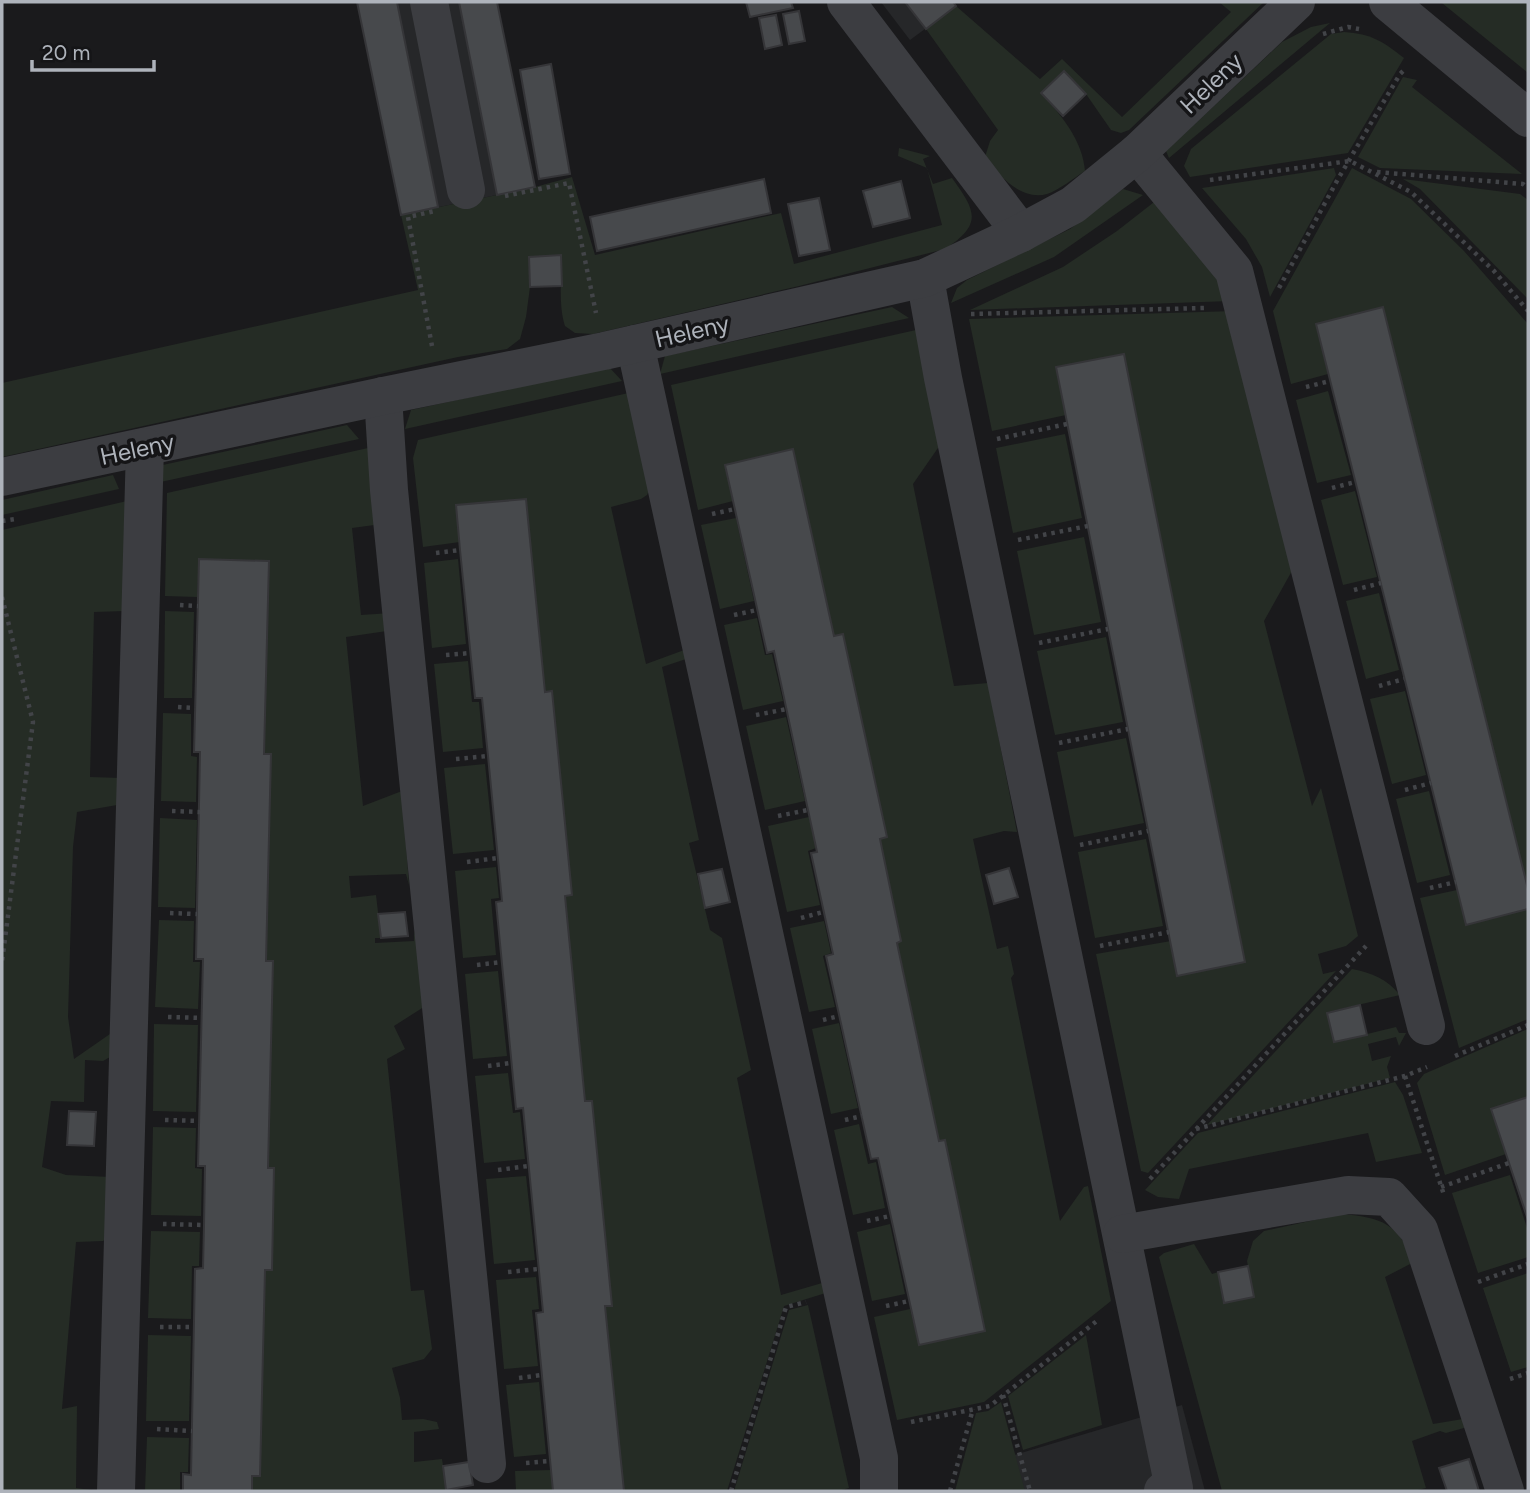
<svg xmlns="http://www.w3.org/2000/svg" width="1530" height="1493" font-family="Figtree,sans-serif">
  <rect width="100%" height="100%" fill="#1a1a1c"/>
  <g fill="#262729">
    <path d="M357,2H497L535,187L401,215Z"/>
    <path d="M881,2H953L956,6L910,40Z"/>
    <path d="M1182,1405L1205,1491H1010L1001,1459Z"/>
  </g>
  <g fill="#252c25">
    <path d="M1219,2H1264L1129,130L1121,133L1111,130L1086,94L1064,72L1041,94C1061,114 1083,141 1085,171C1074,178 1059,190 1047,194C1020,201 999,175 985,157L990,141L998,130L926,29L956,6L1040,79L1062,59L1122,117L1231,12Z"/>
    <path d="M1442,2H1528V73L1442,3Z"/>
    <path d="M1330,23L1169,158L1166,151L1282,42L1311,27Z"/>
    <path d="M1344,32C1372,34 1382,41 1404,58L1348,153L1190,177L1184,166L1191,149L1331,34Z"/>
    <path d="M1403,77L1417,80L1412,87L1522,174L1380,168L1358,157Z"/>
    <path d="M899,148L930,156L923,159L933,184L952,178C976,211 983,224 945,249L799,286L593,334L575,333L565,326C558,304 562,279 561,256L530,257V287L526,317L520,339L507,349L458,357L284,395L2,457V383L418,290L401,215L535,187L572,177L595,255L781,213L794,264L942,225L927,168L898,156Z"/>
    <path d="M1334,168L1336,175L1270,297L1262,267L1246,239L1202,188Z"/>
    <path d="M1352,168L1411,199L1464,251L1528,324V889L1383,308L1316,324L1328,374L1291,384L1273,311Z"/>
    <path d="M1403,179L1520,194L1528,200V299L1420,189Z"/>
    <path d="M1123,189L1143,195L1054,257L951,303L957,288L967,280L1070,229Z"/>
    <path d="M1158,199L1209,254L1231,301L970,310L1063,267L1117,231Z"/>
    <path d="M892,307L909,318L660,374L665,356Z"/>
    <path d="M1235,311L1293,569L1264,621L1312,806L1321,788L1358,936L1346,946L1318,954L1323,974L1336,971L1148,1173L1141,1171L1096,954L1171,941L1178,976L1245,962L1124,354L1057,367L1066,415L992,431L969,319Z"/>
    <path d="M916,330L940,445L913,484L954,686L988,683L1017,832L1004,831L973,839L997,949L1008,946L1014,974L1011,978L1060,1221L1084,1187L1088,1186L1111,1301L984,1402L897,1420L874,1317L910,1309L919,1345L985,1331L945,1141H939L897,943L901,941L880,839L887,837L843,634L834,636L793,450L725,465L733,501L698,510L671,385Z"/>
    <path d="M609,367L622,381L405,429L411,410Z"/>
    <path d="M1328,391L1351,475L1317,483L1296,400Z"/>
    <path d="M633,392L654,479L647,495L641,499L611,507L646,664L687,649L692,657L662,667L699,840L689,843L710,930L722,938L751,1070L737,1078L781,1295L829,1281L832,1291L784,1306L727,1491H624L605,1306L612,1305L592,1101H585L565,896L551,691L545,692L526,499L456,505L460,542L423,547L413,458L418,440Z"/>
    <path d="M347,425L359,439L156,483L158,466Z"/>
    <path d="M1065,434L1082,518L1013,533L996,448Z"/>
    <path d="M368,448L382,524L352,528L361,615L391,613L387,631L346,637L363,806L402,791L409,885L406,874L349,876L351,898L376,895L381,938H375V943L414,941V931L430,1003L394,1026L405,1049L387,1059L411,1291L424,1290L432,1349L424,1359L392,1368L400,1398L402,1420L423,1419L437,1422L439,1429L414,1432V1462L442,1459L447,1491H252V1476H260L265,1270H272L274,1168H268L273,962L266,961L271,755L264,754L269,561L199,559L197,597L165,596L167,493Z"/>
    <path d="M113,475L119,489L2,515V500Z"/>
    <path d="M1355,491L1377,577L1343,585L1321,500Z"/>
    <path d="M127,501L125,611L94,612L90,777L121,778L117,805L77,812L73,847L68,1017L74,1059L110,1034L117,1053L103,1061L85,1060L84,1102L51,1101L42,1167L66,1175L111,1177L112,1233L103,1241L76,1242L62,1409L77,1406L76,1488L99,1491H2V530Z"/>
    <path d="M736,518L754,601L720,609L701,525Z"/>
    <path d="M1084,537L1101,622L1034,635L1017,551Z"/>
    <path d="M458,559L466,644L432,648L424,563Z"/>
    <path d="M1379,593L1399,670L1366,679L1346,601Z"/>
    <path d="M165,611L194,612L192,698H164Z"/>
    <path d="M757,618L765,655L772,654L783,701L743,710L724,625Z"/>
    <path d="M1106,637L1123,722L1055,735L1037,651Z"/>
    <path d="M468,661L472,702H479L483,748L443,752L434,664Z"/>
    <path d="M1405,691L1426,775L1392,784L1370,699Z"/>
    <path d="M163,713L191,714V756L197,757L196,802L161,801Z"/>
    <path d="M786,717L805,801L765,810L746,726Z"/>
    <path d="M1126,738L1144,823L1074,837L1057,752Z"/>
    <path d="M485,764L494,850L453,854L444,768Z"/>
    <path d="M1429,791L1450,875L1417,883L1396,799Z"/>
    <path d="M809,817L816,848L808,851L820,905L787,912L768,826Z"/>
    <path d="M160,818L197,820L195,908L158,907Z"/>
    <path d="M1146,839L1163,926L1095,938L1078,852Z"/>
    <path d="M496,867L499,898L491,899L496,955L463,958L455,871Z"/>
    <path d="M1457,890L1466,925L1528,909V1019L1459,1048L1420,898Z"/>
    <path d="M159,920L194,921L193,962H200L198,1009L155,1007Z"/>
    <path d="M824,921L831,953L823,956L835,1007L809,1012L790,928Z"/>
    <path d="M1352,969C1372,973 1387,979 1400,995L1328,1012L1334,1042L1396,1027L1399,1033H1406L1399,1046L1396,1037L1368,1044L1372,1061L1391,1056L1387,1067L1390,1078L1207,1125Z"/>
    <path d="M498,971L507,1056L473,1059L465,974Z"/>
    <path d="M839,1023L858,1108L831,1114L812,1029Z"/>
    <path d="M154,1024L198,1025L196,1112L153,1111Z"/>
    <path d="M1528,1029V1097L1492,1109L1506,1154L1445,1175L1417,1083L1424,1074Z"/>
    <path d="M508,1073L513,1113L520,1112L525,1159L484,1163L475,1076Z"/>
    <path d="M1395,1082L1403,1095L1422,1153L1376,1162L1368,1133L1189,1169L1179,1199L1158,1197L1145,1190L1198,1133Z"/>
    <path d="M859,1124L868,1164L876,1162L885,1208L853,1215L834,1130Z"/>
    <path d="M153,1127L196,1128L195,1168L202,1169L201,1216L151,1215Z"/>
    <path d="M1510,1175L1528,1231V1257L1478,1273L1452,1193Z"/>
    <path d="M526,1176L535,1260L494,1264L486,1179Z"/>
    <path d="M1342,1214C1383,1218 1397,1223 1414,1262L1385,1277L1433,1424L1469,1418L1471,1426L1446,1433L1440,1431L1412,1441L1426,1488L1414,1491H1222L1159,1257L1164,1253L1194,1244L1212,1274L1218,1272L1223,1302L1254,1296L1247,1261L1253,1241L1264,1231Z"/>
    <path d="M890,1224L905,1294L872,1301L857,1232Z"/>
    <path d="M151,1231L200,1232L199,1266H192L191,1319L148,1318Z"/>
    <path d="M1528,1273V1367L1511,1372L1483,1288Z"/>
    <path d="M536,1277L539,1309L532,1310L538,1366L504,1369L496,1280Z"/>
    <path d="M808,1305L849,1488L838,1491H734L789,1310Z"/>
    <path d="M148,1335L191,1336L189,1421H146Z"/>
    <path d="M1086,1335L1102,1425L1023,1450L1008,1396Z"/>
    <path d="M539,1382L546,1454L514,1457L506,1385Z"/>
    <path d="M1001,1402L1025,1491H955L976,1413L988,1411Z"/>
    <path d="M147,1437L189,1438L188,1472H180V1491H145Z"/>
    <path d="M551,1470L553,1491H516L515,1471Z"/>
  </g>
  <g fill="#47494c" stroke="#353538" stroke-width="2">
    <path d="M357,2H397L438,207L401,215Z"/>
    <path d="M459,2H497L535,187L497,195Z"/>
    <path d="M746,2H791L793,8L750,17Z"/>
    <path d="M905,2H953L956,6L926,29Z"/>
    <path d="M799,11L805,41L789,44L783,14Z"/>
    <path d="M776,15L782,45L765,49L759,18Z"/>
    <path d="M551,64L570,174L539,179L520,70Z"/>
    <path d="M1064,71L1086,94L1063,116L1041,93Z"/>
    <path d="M764,179L771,213L597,251L590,217Z"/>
    <path d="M901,181L910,218L873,227L863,191Z"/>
    <path d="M819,198L830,250L799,256L788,204Z"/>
    <path d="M561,255L562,286L530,287L529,257Z"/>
    <path d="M1383,307L1528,889V909L1466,925L1316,324Z"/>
    <path d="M1124,354L1245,962L1177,976L1056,367Z"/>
    <path d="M793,449L834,636L843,634L887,837L880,839L901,941L897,943L939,1141L945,1140L985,1331L919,1345L878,1158L871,1159L826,956L833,954L811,853L817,852L774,651L767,653L725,465Z"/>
    <path d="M526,499L545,692L552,691L572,895L565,896L585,1101H592L612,1306H605L624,1491H553L536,1313L543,1312L523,1108L516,1109L496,902L502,901L488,756L482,698H475L460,550L456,505Z"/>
    <path d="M199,559L269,561L264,754H271L266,961H273L268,1168H274L272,1270H265L260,1476H252V1491H183V1474L191,1475L195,1269L203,1268L204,1225L205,1166H198L203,959H196L200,752H194Z"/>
    <path d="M1009,868L1018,897L994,904L986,875Z"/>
    <path d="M722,869L730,902L705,908L698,874Z"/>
    <path d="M405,912L408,936L381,938L378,914Z"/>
    <path d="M1360,1005L1367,1035L1334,1042L1327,1013Z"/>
    <path d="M1528,1097V1220L1491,1109Z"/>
    <path d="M69,1111L96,1112L94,1146L67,1145Z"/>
    <path d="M1248,1266L1254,1297L1224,1303L1218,1272Z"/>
    <path d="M1469,1459L1479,1491H1447L1439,1468Z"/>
    <path d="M469,1462L473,1485L446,1490L443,1466Z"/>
  </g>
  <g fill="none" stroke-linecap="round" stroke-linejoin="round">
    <g stroke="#424448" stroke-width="4.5" stroke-dasharray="3.5 5" stroke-linecap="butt">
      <path d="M1323,34L1348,27L1359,29"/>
      <path d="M1377,172L1523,184L1528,188"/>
      <path d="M1210,180L1350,161L1411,192L1494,271L1528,311"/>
      <path d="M505,196L569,183L596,313"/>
      <path d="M1279,288L1338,179L1400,74L1406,68"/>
      <path d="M971,314L1204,308"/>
      <path d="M432,346L408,217L435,211"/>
      <path d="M1306,387L1330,381"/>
      <path d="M997,439L1067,424"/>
      <path d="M1332,488L1355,482"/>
      <path d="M712,514L735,509"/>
      <path d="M2,521L15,519"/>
      <path d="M1018,540L1088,526"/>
      <path d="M436,553L460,550"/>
      <path d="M1354,590L1381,583"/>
      <path d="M2,597L33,722L2,962"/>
      <path d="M180,605L198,606"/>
      <path d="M734,615L757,610"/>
      <path d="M1039,643L1108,629"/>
      <path d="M446,655L471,653"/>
      <path d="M1379,686L1404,679"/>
      <path d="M178,707L195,708"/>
      <path d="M756,715L787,709"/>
      <path d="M1059,743L1128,729"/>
      <path d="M456,759L488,756"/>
      <path d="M1405,790L1431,783"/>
      <path d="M172,811L200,812"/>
      <path d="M778,816L808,810"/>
      <path d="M1080,845L1148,831"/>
      <path d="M467,862L498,858"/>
      <path d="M1430,888L1456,882"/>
      <path d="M170,913L197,914"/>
      <path d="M801,918L823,912"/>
      <path d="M1100,946L1169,932"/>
      <path d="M477,965L502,962"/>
      <path d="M168,1017L202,1018"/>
      <path d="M823,1020L839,1016"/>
      <path d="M1455,1056L1528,1025"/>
      <path d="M488,1066L511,1063"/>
      <path d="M1405,1076L1444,1195"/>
      <path d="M165,1120L199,1121"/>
      <path d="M845,1120L862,1116"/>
      <path d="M1196,1129L1405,1076L1427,1067"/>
      <path d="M498,1170L528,1166"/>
      <path d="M1150,1179L1366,946"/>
      <path d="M1441,1187L1509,1163"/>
      <path d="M867,1221L890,1216"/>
      <path d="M163,1224L204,1225"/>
      <path d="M508,1272L538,1269"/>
      <path d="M1478,1282L1528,1264"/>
      <path d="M886,1306L909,1301"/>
      <path d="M160,1327H194"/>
      <path d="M519,1378L542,1375"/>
      <path d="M1510,1379L1528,1373"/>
      <path d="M1003,1395L1030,1491"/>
      <path d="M911,1422L990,1406L1098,1320"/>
      <path d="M157,1429L192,1431"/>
      <path d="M526,1463L550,1461"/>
      <path d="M731,1491L786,1307L806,1302"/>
      <path d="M950,1491L973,1409"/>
    </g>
    <g stroke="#3c3d41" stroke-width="38">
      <path d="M429,2L466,190"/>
      <path d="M846,2L1021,233"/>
      <path d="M1388,2L1528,118"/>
      <path d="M1137,153L1234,271L1426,1026"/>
      <path d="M925,278L943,378L1174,1488L1163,1491"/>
      <path d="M635,344L879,1458V1491"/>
      <path d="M383,396L389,490L487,1464"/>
      <path d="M2,477L383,396L604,351L925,278L1021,233L1073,205L1137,153L1296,2"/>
      <path d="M1122,1234L1348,1195L1389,1197L1419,1230L1505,1491"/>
      <path d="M116,1491L145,447"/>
    </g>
  </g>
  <g text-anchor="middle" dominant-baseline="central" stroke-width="7" stroke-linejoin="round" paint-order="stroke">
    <g font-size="24" fill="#aeb3bb" stroke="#151517">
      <text transform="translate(1211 83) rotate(-44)">Heleny</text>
      <text transform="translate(692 331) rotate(-13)">Heleny</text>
      <text transform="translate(137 449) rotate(-12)">Heleny</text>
    </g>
  </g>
  <rect width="1530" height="1493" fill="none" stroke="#aeb3bb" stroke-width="7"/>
  <path d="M32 60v10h122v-10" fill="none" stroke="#aeb3bb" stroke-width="3.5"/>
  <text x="42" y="60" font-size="21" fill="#aeb3bb" stroke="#151517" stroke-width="5" paint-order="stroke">20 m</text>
</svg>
